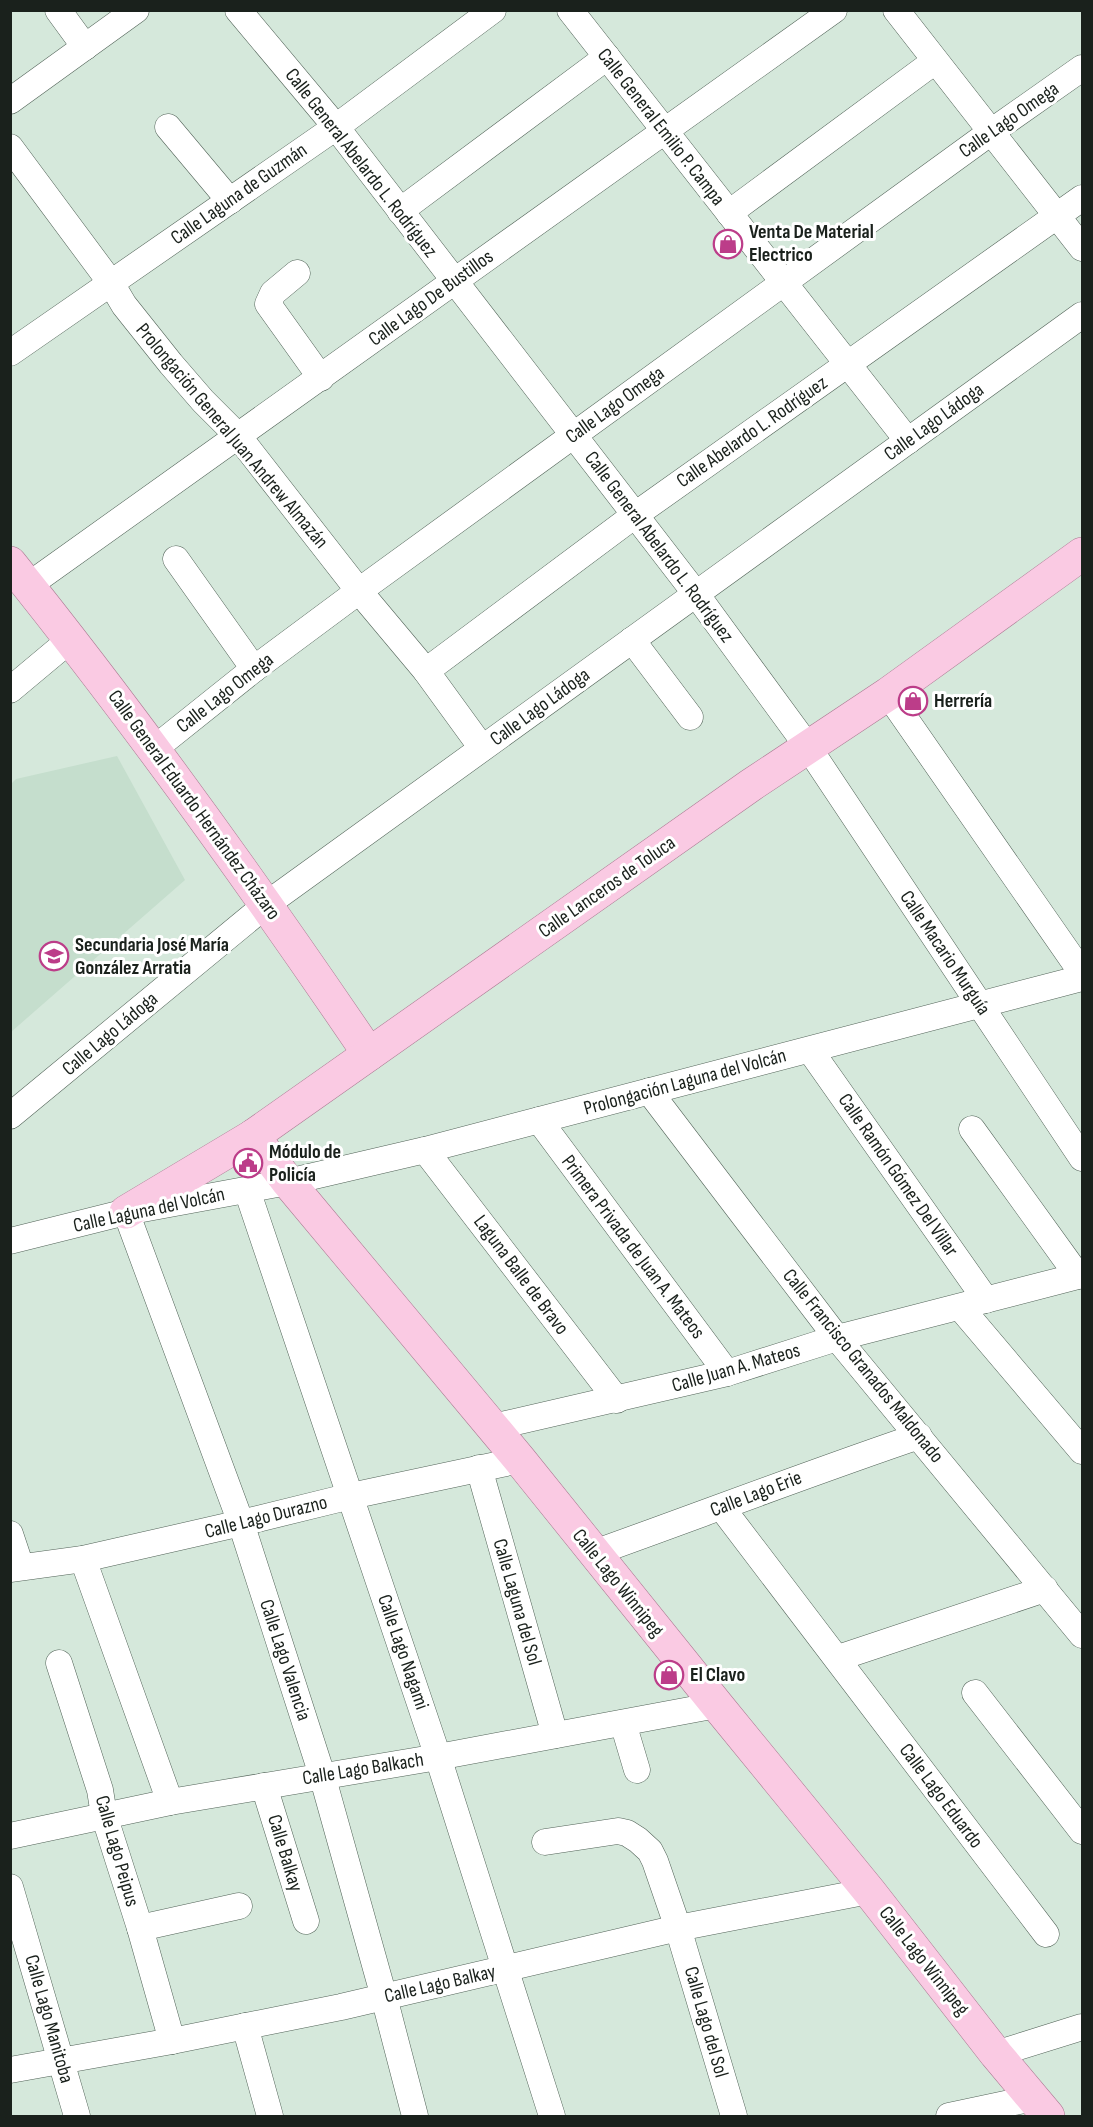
<svg xmlns="http://www.w3.org/2000/svg" width="1093" height="2127" font-family="'Sofia Sans Condensed',sans-serif">
  <rect width="100%" height="100%" fill="#d5e8db"/>
  <path fill="#c5decd" d="M117,756L185,880L11,1032V784L16,779Z"/>
  <path fill="#1a492f" d="M254,1153L259,1166L242,1171L236,1159Z"/>
  <g fill="none" stroke-linecap="round" stroke-linejoin="round">
    <g stroke="#526358" stroke-width="27">
      <g id="minor">
        <path d="M58,10L85,47"/>
        <path d="M238,10L336,127L696,594L808,747L1082,1158"/>
        <path d="M570,10L908,441"/>
        <path d="M896,10L1082,248"/>
        <path d="M10,101L136,10"/>
        <path d="M168,127L230,201"/>
        <path d="M10,147L111,283L124,305L171,364L203,401L238,436L359,591L426,671L482,748"/>
        <path d="M400,211L607,57"/>
        <path d="M729,213L935,61"/>
        <path d="M297,273L273,293L268,304L321,378"/>
        <path d="M10,353L336,127L493,10"/>
        <path d="M176,559L254,669"/>
        <path d="M29,585L834,10"/>
        <path d="M632,640L690,717"/>
        <path d="M426,671L635,515L1082,198"/>
        <path d="M10,690L71,639"/>
        <path d="M888,694L1082,973"/>
        <path d="M154,749L254,669L359,591L991,132L1082,68"/>
        <path d="M810,1050L986,1300"/>
        <path d="M649,1091L837,1338L1082,1635"/>
        <path d="M10,1116L267,904L1082,315"/>
        <path d="M539,1120L727,1373"/>
        <path d="M972,1129L1078,1276"/>
        <path d="M425,1150L617,1400"/>
        <path d="M247,1190L438,1757L552,2116"/>
        <path d="M126,1212L241,1523L322,1775L384,1997L415,2116"/>
        <path d="M10,1241L126,1212L288,1182L425,1150L1082,978"/>
        <path d="M960,1307L1082,1451"/>
        <path d="M493,1427L727,1373L837,1338L1082,1275"/>
        <path d="M479,1468L555,1735"/>
        <path d="M722,1508L1046,1934"/>
        <path d="M10,1534L21,1567"/>
        <path d="M594,1553C703,1514 810,1473 919,1436"/>
        <path d="M83,1559L170,1802"/>
        <path d="M10,1569L83,1559L241,1523L351,1496L520,1460"/>
        <path d="M838,1658L1045,1589"/>
        <path d="M59,1663L100,1790L104,1815L140,1928L172,2041"/>
        <path d="M975,1693L1082,1831"/>
        <path d="M623,1723L637,1770"/>
        <path d="M264,1786L306,1921"/>
        <path d="M10,1836L170,1802L438,1757L717,1705"/>
        <path d="M545,1842L618,1831L627,1833L638,1840L650,1851L655,1861L678,1928L734,2116"/>
        <path d="M10,1887L77,2116"/>
        <path d="M140,1928L239,1906"/>
        <path d="M245,2026L270,2116"/>
        <path d="M996,2054L1082,2027"/>
        <path d="M10,2070L172,2041L341,2007L678,1928L869,1891"/>
        <path d="M949,2116L1033,2098"/>
      </g>
    </g>
    <g stroke="#aa7891" stroke-width="34">
      <g id="major">
        <path d="M10,563C137,721 255,886 369,1054"/>
        <path d="M253,1136L288,1182L520,1460L717,1705L869,1891L996,2054L1048,2116"/>
        <path d="M126,1212L253,1136L751,785L888,694L1082,554"/>
      </g>
    </g>
    <use href="#minor" stroke="#fff" stroke-width="26"/>
    <use href="#major" stroke="#facae3" stroke-width="33"/>
  </g>
  <defs>
    <g id="shop-ring" transform="scale(1.5)"><circle r="9.5" fill="#fff" stroke="#bc3d89" stroke-width="1.5"/><path d="M-5-2.5h2.3a2.7 3.5 0 0 1 5.4 0H5L5.5 6h-11ZM-1.5-2.5h3a1.5 2.3 0 0 0-3 0Z" fill="#bc3d89"/></g>
    <g id="school-ring" transform="scale(1.5)"><circle r="9.5" fill="#fff" stroke="#bc3d89" stroke-width="1.5"/><path d="M0-5L7-2L0 1L-7-2ZM-4 1L0 2.5L4 1V4Q0 6-4 4Z" fill="#bc3d89"/></g>
    <g id="civic-ring" transform="scale(1.5)"><circle r="9.5" fill="#fff" stroke="#bc3d89" stroke-width="1.5"/><path d="M-.6-6.5H3V-4.5H.6V-3L4-1V1h2V6H-6V1h2V-1L-.6-3ZM-1.2 2.5V6h2.4V2.5Z" fill="#bc3d89"/></g>
  </defs>
  <g fill-rule="evenodd">
    <use href="#shop-ring" x="728" y="244"/>
    <use href="#shop-ring" x="913" y="701"/>
    <use href="#school-ring" x="54" y="956"/>
    <use href="#civic-ring" x="248" y="1163"/>
    <use href="#shop-ring" x="669" y="1675"/>
  </g>
  <g text-anchor="middle" dominant-baseline="central" stroke-width="6" stroke-linejoin="round" paint-order="stroke">
    <g font-size="20" fill="#1a211c" stroke="#fff">
      <text transform="translate(1009 120) rotate(-35)">Calle Lago Omega</text>
      <text transform="translate(661 127) rotate(52)">Calle General Emilio P. Campa</text>
      <text transform="translate(361 163) rotate(52)">Calle General Abelardo L. Rodríguez</text>
      <text transform="translate(239 194) rotate(-35)">Calle Laguna de Guzmán</text>
      <text transform="translate(431 298) rotate(-36)">Calle Lago De Bustillos</text>
      <text transform="translate(615 405) rotate(-36)">Calle Lago Omega</text>
      <text transform="translate(934 422) rotate(-36)">Calle Lago Ládoga</text>
      <text transform="translate(752 432) rotate(-35)">Calle Abelardo L. Rodríguez</text>
      <text transform="translate(232 436) rotate(50)">Prolongación General Juan Andrew Almazán</text>
      <text transform="translate(659 547) rotate(53)">Calle General Abelardo L. Rodríguez</text>
      <text transform="translate(225 693) rotate(-38)">Calle Lago Omega</text>
      <text transform="translate(540 707) rotate(-36)">Calle Lago Ládoga</text>
      <text transform="translate(194 805) rotate(54)">Calle General Eduardo Hernández Cházaro</text>
      <text transform="translate(607 887) rotate(-35)">Calle Lanceros de Toluca</text>
      <text transform="translate(945 953) rotate(56)">Calle Macario Murguía</text>
      <text transform="translate(110 1034) rotate(-40)">Calle Lago Ládoga</text>
      <text transform="translate(685 1082) rotate(-15)">Prolongación Laguna del Volcán</text>
      <text transform="translate(898 1175) rotate(55)">Calle Ramón Gómez Del Villar</text>
      <text transform="translate(149 1210) rotate(-12)">Calle Laguna del Volcán</text>
      <text transform="translate(633 1247) rotate(53)">Primera Privada de Juan A. Mateos</text>
      <text transform="translate(521 1275) rotate(53)">Laguna Balle de Bravo</text>
      <text transform="translate(863 1366) rotate(51)">Calle Francisco Granados Maldonado</text>
      <text transform="translate(736 1368) rotate(-16)">Calle Juan A. Mateos</text>
      <text transform="translate(756 1494) rotate(-21)">Calle Lago Erie</text>
      <text transform="translate(266 1517) rotate(-14)">Calle Lago Durazno</text>
      <text transform="translate(618 1583) rotate(51)">Calle Lago Winnipeg</text>
      <text transform="translate(517 1602) rotate(74)">Calle Laguna del Sol</text>
      <text transform="translate(403 1652) rotate(71)">Calle Lago Nagami</text>
      <text transform="translate(285 1660) rotate(72)">Calle Lago Valencia</text>
      <text transform="translate(363 1769) rotate(-9)">Calle Lago Balkach</text>
      <text transform="translate(941 1796) rotate(53)">Calle Lago Eduardo</text>
      <text transform="translate(117 1851) rotate(74)">Calle Lago Peipus</text>
      <text transform="translate(285 1853) rotate(73)">Calle Balkay</text>
      <text transform="translate(924 1961) rotate(52)">Calle Lago Winnipeg</text>
      <text transform="translate(440 1984) rotate(-13)">Calle Lago Balkay</text>
      <text transform="translate(49 2019) rotate(74)">Calle Lago Manitoba</text>
      <text transform="translate(706 2022) rotate(74)">Calle Lago del Sol</text>
    </g>
    <g font-size="20" font-weight="bold" fill="#1a211c" stroke="#fff" text-anchor="start">
      <text x="749" y="232">Venta De Material<tspan x="749" dy="23">Electrico</tspan></text>
      <text x="934" y="701">Herrería</text>
      <text x="75" y="945">Secundaria José María<tspan x="75" dy="23">González Arratia</tspan></text>
      <text x="269" y="1152">Módulo de<tspan x="269" dy="23">Policía</tspan></text>
      <text x="690" y="1675">El Clavo</text>
    </g>
  </g>
  <rect width="1093" height="2127" fill="none" stroke="#1a211c" stroke-width="24"/>
</svg>
